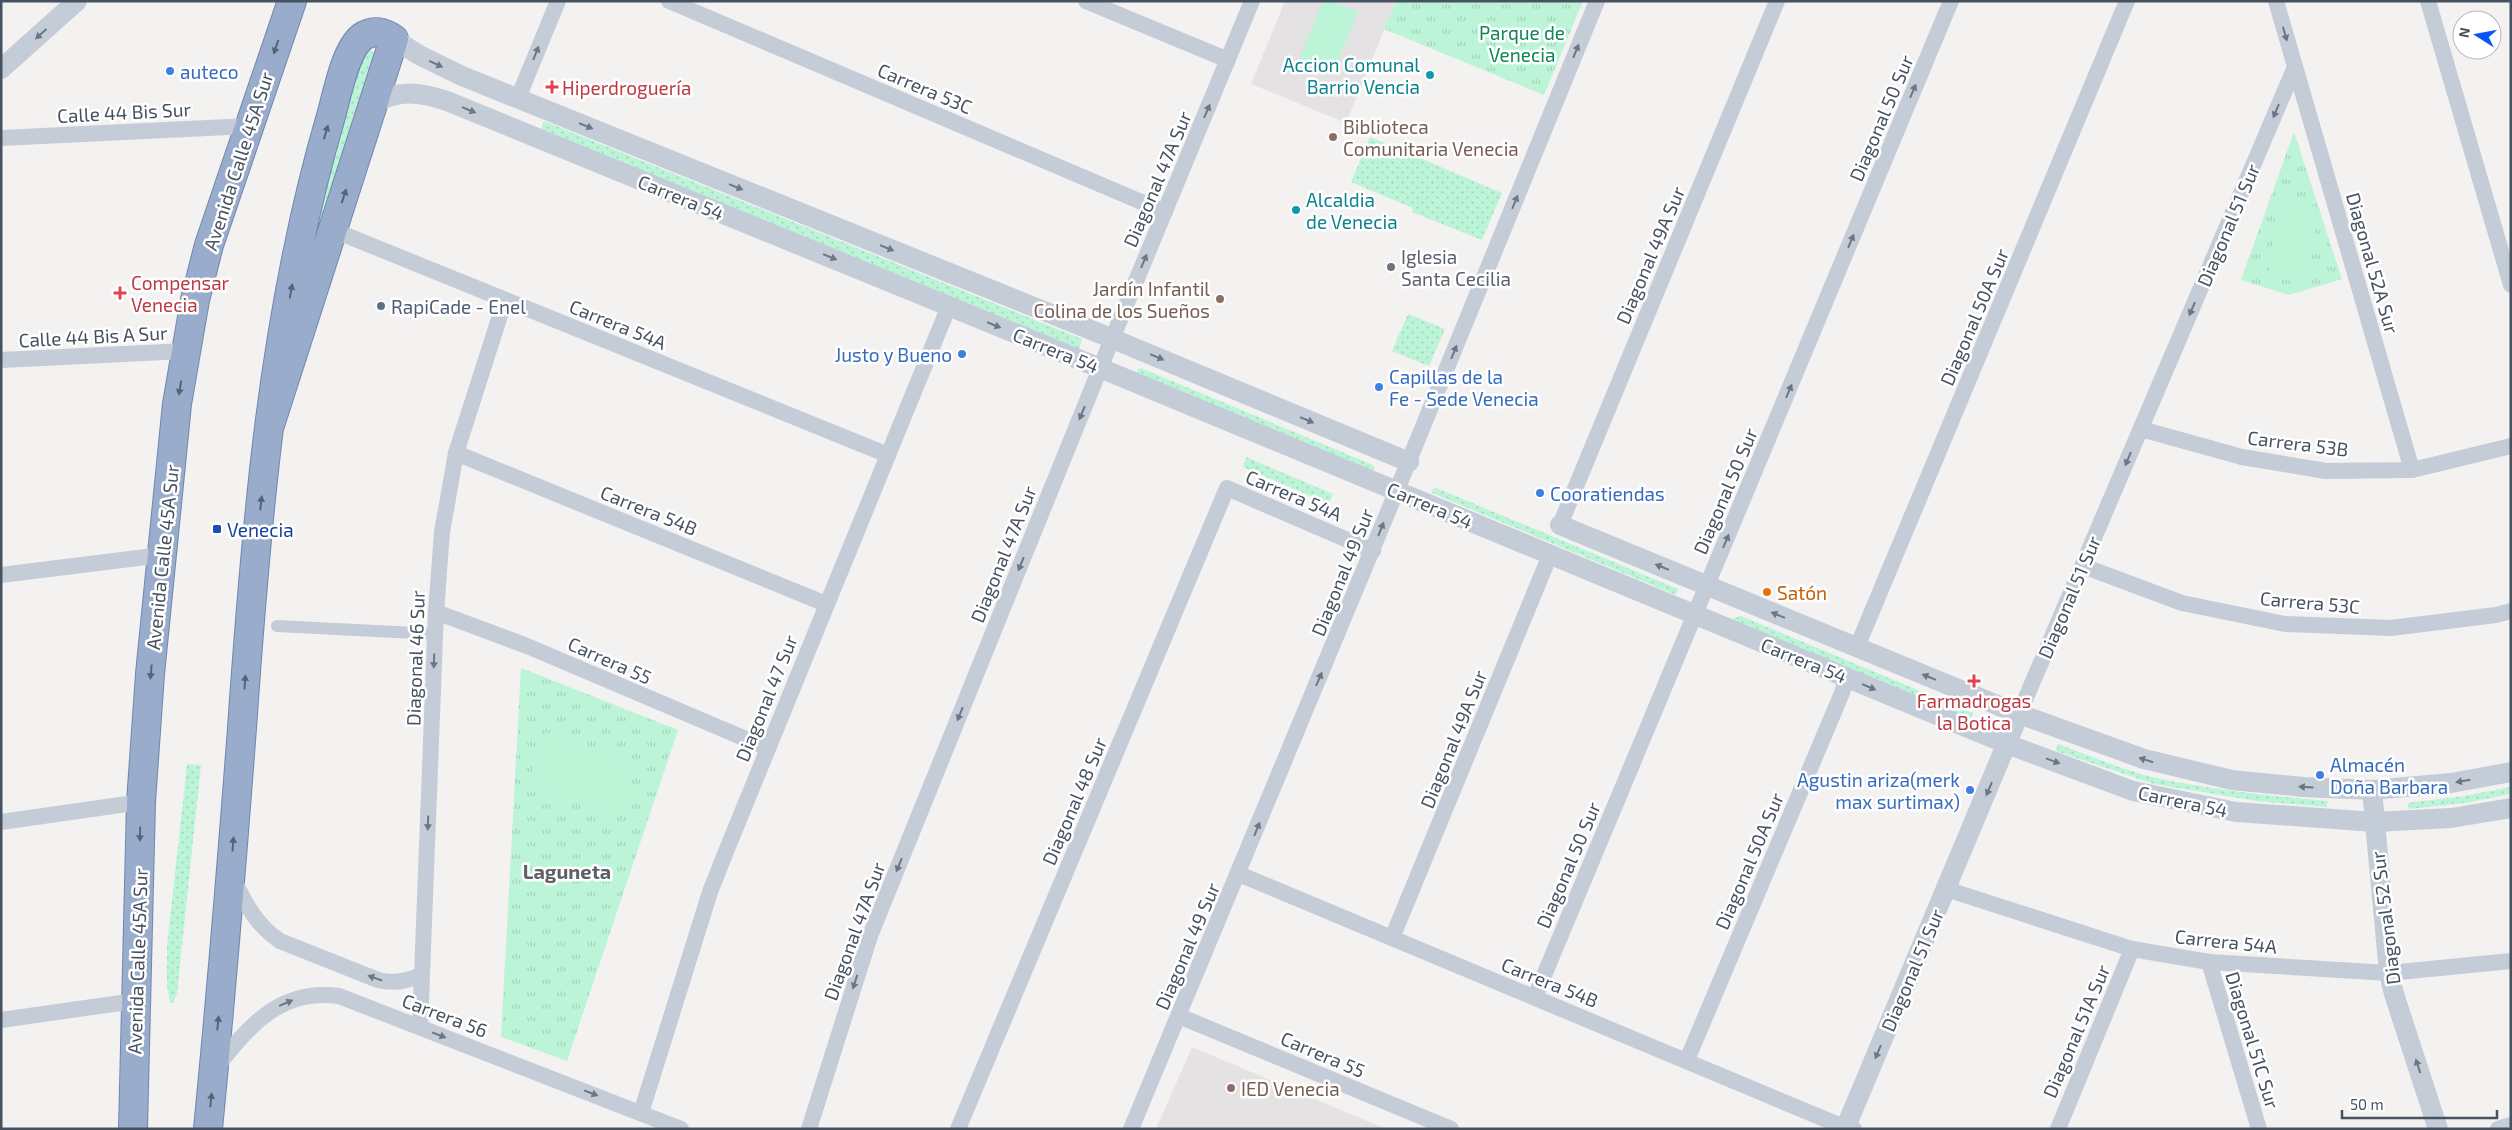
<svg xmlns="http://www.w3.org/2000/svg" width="2512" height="1130" font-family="'Exo 2',sans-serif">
  <defs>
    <pattern id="grass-dots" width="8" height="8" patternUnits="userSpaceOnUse" patternTransform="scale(1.25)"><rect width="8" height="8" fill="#bcf4d8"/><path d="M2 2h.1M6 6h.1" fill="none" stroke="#a3d3bc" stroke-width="1.8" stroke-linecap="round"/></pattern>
    <pattern id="park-tufts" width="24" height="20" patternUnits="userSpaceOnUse" patternTransform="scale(1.25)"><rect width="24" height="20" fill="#bcf4d8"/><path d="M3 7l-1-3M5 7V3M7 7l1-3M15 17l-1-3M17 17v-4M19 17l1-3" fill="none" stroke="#a3d3bc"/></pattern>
  </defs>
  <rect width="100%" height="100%" fill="#f4f1f1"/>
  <g fill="#e5e2e3">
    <path d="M1285,1H1396L1346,123L1251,84Z"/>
    <path d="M1192,1047L1386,1129H1156Z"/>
  </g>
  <g fill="url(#grass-dots)">
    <path d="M370,49L376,56L320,230L315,229L360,51Z"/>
    <path d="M544,121L1082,339L1079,349L541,129Z"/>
    <path d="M1370,137L1502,193L1482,240L1412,212L1413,208L1351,182Z"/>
    <path d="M1408,314L1445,329L1429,366L1392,351Z"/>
    <path d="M1141,368L1373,465L1375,469L1373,471L1137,373V370Z"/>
    <path d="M1246,457L1333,494L1329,504L1243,467Z"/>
    <path d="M1434,487L1678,589L1676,595L1432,493Z"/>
    <path d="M1741,616L1973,713L1971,720L1731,619Z"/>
    <path d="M2058,744C2090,756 2123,770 2156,778C2213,790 2270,796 2328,801L2327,807L2257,801L2154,784L2056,751Z"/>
    <path d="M187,764L201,765L177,993L173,1003L170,1002L167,985V946Z"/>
    <path d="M2511,787V794L2465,803L2409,809L2407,803L2464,796Z"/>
  </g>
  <g fill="url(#park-tufts)">
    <path d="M1396,1H1583L1544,95L1384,29Z"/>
    <path d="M2294,132L2342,279L2289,295L2241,280Z"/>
    <path d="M521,668L678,730L567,1061L501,1037Z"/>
  </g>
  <g fill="#bcf4d8">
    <path d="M1323,1H1332L1358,12L1333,74L1299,60Z"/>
    <path d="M2277,202L2318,207L2309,283L2268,278Z"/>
    <path d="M546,732L636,765L617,817L527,784Z"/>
  </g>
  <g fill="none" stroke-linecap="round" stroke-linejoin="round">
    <g stroke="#6f87b0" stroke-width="30">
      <g id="trunk">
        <path d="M133,1129L141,802L150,674L177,404L195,300L209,245L292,1"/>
        <path d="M208,1129C221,995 232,862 242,728C256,525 273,313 331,116C337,95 345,50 362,37C373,29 384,32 394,39L270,425"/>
      </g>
    </g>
    <path stroke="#c4ccd7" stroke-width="12" d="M277,626L435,634"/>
    <g stroke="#c4ccd7" stroke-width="16">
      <path d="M669,1L1165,212"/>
      <path d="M1086,1L1228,60"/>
      <path d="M2276,1L2412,470"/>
      <path d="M2428,1L2511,285"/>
      <path d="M518,98L558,1"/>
      <path d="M1,138L249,126"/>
      <path d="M333,230L888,455"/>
      <path d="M1,360L186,351"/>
      <path d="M2141,429L2242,457L2326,471L2412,470L2511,446"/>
      <path d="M456,453L826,604"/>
      <path d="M1560,525L1777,1"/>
      <path d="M2083,566L2182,603L2285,624L2391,628L2496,615L2511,611"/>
      <path d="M1,575L162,555"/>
      <path d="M436,612L527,646L767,748"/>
      <path d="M1857,647L2127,1"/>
      <path d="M2019,714L2295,67"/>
      <path d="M1,822L141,802"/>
      <path d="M1239,874L1834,1123L1854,1129"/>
      <path d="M233,879C246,904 256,925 280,941L378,980C395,984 406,981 422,975"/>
      <path d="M1946,889L2132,949L2209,962L2389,973L2511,961"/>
      <path d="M1392,938L1550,555"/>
      <path d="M2209,962L2259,1129"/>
      <path d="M1535,997L1951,1"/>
      <path d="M1179,1016L1451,1129"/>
      <path d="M1,1020L135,1001"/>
      <path d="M420,1027L436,612L442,532L456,453L505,300"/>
      <path d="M1687,1060L1842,693L1846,678"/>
      <path d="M216,1068C249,1026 280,988 339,996L681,1129"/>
      <path d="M641,1113L710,892L727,849L949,306"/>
      <path d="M809,1129L870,936L1112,339L1252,1"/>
      <path d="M958,1129L1227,488L1373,551"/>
      <path d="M1131,1129L1390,507L1597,1"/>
      <path d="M2058,1129L2132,949"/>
      <path d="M2498,1129L2511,1125"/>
    </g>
    <g stroke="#c4ccd7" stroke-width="20">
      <path d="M394,39L419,55L462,76L1101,334L1409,462"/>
      <path d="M1,69L77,1"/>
      <path d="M373,104C399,89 420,92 447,101L1100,368L2007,744L2133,791L2236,812L2375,822L2451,818L2511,808"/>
      <path d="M1560,525L2019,714L2144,759L2232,780L2303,787L2372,790L2451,783L2511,772"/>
      <path d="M2372,790L2389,973L2394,994L2438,1129"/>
      <path d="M1845,1129L2019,714"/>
    </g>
    <use href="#trunk" stroke="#99accb" stroke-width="28"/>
  </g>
  <defs><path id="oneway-solid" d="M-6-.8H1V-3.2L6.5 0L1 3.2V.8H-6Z" transform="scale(1.25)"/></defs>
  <g fill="#6c7784">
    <use href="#oneway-solid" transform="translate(41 34) rotate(138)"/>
    <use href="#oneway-solid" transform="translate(2285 34) rotate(74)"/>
    <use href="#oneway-solid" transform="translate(1576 51) rotate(-68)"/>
    <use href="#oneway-solid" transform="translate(536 53) rotate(-68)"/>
    <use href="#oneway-solid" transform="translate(436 64) rotate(25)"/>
    <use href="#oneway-solid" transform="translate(1913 91) rotate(-67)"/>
    <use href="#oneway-solid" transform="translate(469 110) rotate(22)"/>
    <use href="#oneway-solid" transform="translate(1207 111) rotate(-67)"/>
    <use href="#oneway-solid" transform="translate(2276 111) rotate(113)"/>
    <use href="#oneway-solid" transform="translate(586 126) rotate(22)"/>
    <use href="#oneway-solid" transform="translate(736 187) rotate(22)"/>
    <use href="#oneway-solid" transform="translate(1515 202) rotate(-68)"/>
    <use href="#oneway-solid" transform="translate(1851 241) rotate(-67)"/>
    <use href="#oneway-solid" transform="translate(887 248) rotate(22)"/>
    <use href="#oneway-solid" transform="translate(830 257) rotate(22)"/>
    <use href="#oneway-solid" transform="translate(1144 261) rotate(-67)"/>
    <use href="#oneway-solid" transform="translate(2192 309) rotate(113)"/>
    <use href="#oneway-solid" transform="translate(994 325) rotate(22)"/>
    <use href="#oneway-solid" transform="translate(1454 352) rotate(-68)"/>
    <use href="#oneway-solid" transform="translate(1157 357) rotate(23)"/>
    <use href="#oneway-solid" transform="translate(1789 391) rotate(-67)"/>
    <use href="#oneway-solid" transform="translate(1082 413) rotate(112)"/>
    <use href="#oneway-solid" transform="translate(1307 420) rotate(23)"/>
    <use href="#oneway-solid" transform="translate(2128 459) rotate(113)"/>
    <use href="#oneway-solid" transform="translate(1381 529) rotate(-68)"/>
    <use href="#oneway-solid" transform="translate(1726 541) rotate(-67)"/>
    <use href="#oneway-solid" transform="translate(1021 564) rotate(112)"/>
    <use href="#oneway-solid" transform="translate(1662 567) rotate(-158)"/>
    <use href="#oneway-solid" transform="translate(1778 615) rotate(-158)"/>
    <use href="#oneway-solid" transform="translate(434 661) rotate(92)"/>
    <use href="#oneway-solid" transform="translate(1929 677) rotate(-158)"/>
    <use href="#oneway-solid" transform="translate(1319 679) rotate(-67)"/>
    <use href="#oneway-solid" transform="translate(1869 687) rotate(23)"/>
    <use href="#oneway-solid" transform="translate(960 714) rotate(112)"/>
    <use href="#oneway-solid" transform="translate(2146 760) rotate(-163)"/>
    <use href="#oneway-solid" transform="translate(2053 761) rotate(20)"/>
    <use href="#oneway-solid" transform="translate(2463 781) rotate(170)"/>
    <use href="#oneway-solid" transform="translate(2306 787) rotate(-176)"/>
    <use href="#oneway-solid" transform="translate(1989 789) rotate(113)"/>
    <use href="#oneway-solid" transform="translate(428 823) rotate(92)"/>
    <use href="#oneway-solid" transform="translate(1257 829) rotate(-68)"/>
    <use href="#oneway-solid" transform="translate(899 865) rotate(112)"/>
    <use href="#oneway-solid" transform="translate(375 978) rotate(-161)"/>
    <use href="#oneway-solid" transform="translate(855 982) rotate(108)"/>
    <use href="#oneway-solid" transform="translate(286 1003) rotate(-23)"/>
    <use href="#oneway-solid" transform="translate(439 1035) rotate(21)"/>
    <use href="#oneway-solid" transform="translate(1878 1052) rotate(113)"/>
    <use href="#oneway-solid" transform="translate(2418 1066) rotate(-108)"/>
    <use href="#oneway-solid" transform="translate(591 1093) rotate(21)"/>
  </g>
  <g fill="#576476">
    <use href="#oneway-solid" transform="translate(276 47) rotate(109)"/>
    <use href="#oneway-solid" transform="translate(326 132) rotate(-74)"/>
    <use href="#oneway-solid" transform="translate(344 196) rotate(-72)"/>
    <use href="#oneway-solid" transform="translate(291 291) rotate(-80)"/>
    <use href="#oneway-solid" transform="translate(180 388) rotate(99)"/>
    <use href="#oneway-solid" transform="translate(261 503) rotate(-84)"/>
    <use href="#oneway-solid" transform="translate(151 672) rotate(95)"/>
    <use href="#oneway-solid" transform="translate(245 682) rotate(-86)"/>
    <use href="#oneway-solid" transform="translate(140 834) rotate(92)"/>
    <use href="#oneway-solid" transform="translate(233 844) rotate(-86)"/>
    <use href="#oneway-solid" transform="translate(218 1023) rotate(-84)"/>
    <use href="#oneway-solid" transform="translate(211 1100) rotate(-84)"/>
  </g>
  <g fill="#3f7fe0" stroke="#fff" stroke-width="2">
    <circle cx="170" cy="71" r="5"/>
    <circle cx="962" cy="354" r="5"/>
    <circle cx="1379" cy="387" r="5"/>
    <circle cx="1540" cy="493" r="5"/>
    <circle cx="2320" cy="775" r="5"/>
    <circle cx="1970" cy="790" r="5"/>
  </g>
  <g fill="#0f9aa8" stroke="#fff" stroke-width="2">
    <circle cx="1430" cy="75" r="5"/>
    <circle cx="1296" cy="210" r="5"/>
  </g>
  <g fill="#e0444e" stroke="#fff" stroke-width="2">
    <path d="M549.5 79.5h5v5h5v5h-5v5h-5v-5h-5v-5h5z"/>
    <path d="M117.5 285.5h5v5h5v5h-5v5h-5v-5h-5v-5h5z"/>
    <path d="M1971.5 673.5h5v5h5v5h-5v5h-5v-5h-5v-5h5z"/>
  </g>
  <g fill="#8d6e63" stroke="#fff" stroke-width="2">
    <circle cx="1333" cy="137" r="5"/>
    <circle cx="1220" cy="299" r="5"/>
    <circle cx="1231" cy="1088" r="5"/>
  </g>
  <circle fill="#6b7280" stroke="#fff" stroke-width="2" cx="1391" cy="267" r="5"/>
  <circle fill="#5c6f8a" stroke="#fff" stroke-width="2" cx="381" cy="306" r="5"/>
  <rect fill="#1a4fb4" stroke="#fff" stroke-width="2" x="212" y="524" width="10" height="10" rx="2.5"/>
  <circle fill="#e8710a" stroke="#fff" stroke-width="2" cx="1767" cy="592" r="5"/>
  <g text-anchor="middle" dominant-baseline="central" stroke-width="5" stroke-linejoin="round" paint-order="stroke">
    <g font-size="19" fill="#0e8657" stroke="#fff">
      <text x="1522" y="32">Parque de<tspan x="1522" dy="22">Venecia</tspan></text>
    </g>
    <g font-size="19" fill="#0d838f" stroke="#fff" text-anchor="end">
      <text x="1420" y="64">Accion Comunal<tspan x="1420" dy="22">Barrio Vencia</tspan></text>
      <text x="1306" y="199" text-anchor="start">Alcaldia<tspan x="1306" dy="22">de Venecia</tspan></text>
    </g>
    <g font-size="19" fill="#366cbe" stroke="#fff" text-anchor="start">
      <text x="180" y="71">auteco</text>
      <text x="952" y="354" text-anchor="end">Justo y Bueno</text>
      <text x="1389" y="376">Capillas de la<tspan x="1389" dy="22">Fe - Sede Venecia</tspan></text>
      <text x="1550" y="493">Cooratiendas</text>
      <text x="2330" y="764">Almacén<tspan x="2330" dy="22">Doña Barbara</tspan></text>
      <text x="1960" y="779" text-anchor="end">Agustin ariza(merk<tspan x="1960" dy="22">max surtimax)</tspan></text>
    </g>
    <g font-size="19" fill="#be3a42" stroke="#fff" text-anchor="start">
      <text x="562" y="87">Hiperdroguería</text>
      <text x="131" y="282">Compensar<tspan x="131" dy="22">Venecia</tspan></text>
      <text x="1974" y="700" text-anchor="middle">Farmadrogas<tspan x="1974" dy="22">la Botica</tspan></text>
    </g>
    <g font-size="19" fill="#475261" stroke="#fff">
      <text transform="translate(925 88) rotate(23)">Carrera 53C</text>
      <text transform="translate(124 112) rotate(-3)">Calle 44 Bis Sur</text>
      <text transform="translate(1881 118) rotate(-67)">Diagonal 50 Sur</text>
      <text transform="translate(238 161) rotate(-72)">Avenida Calle 45A Sur</text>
      <text transform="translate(1157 179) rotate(-67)">Diagonal 47A Sur</text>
      <text transform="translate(681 197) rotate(22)">Carrera 54</text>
      <text transform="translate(2228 225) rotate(-67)">Diagonal 51 Sur</text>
      <text transform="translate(1650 255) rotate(-67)">Diagonal 49A Sur</text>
      <text transform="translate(2373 263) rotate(74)">Diagonal 52A Sur</text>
      <text transform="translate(1974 317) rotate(-67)">Diagonal 50A Sur</text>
      <text transform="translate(618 324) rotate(22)">Carrera 54A</text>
      <text transform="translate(93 336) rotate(-3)">Calle 44 Bis A Sur</text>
      <text transform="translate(1056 350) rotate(22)">Carrera 54</text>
      <text transform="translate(2298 443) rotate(7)">Carrera 53B</text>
      <text transform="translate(1725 491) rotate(-67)">Diagonal 50 Sur</text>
      <text transform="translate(1294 495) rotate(23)">Carrera 54A</text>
      <text transform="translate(1430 505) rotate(23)">Carrera 54</text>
      <text transform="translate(649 510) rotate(22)">Carrera 54B</text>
      <text transform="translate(1003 554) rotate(-68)">Diagonal 47A Sur</text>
      <text transform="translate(162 557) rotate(-84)">Avenida Calle 45A Sur</text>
      <text transform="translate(1342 572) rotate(-68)">Diagonal 49 Sur</text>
      <text transform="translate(2069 597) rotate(-67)">Diagonal 51 Sur</text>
      <text transform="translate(2310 602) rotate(5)">Carrera 53C</text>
      <text transform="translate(415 658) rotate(-88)">Diagonal 46 Sur</text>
      <text transform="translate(610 660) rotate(24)">Carrera 55</text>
      <text transform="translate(1804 660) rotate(22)">Carrera 54</text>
      <text transform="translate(766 698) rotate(-68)">Diagonal 47 Sur</text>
      <text transform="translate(1453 739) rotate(-68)">Diagonal 49A Sur</text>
      <text transform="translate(1074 801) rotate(-67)">Diagonal 48 Sur</text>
      <text transform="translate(2183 801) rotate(12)">Carrera 54</text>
      <text transform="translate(1749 861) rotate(-67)">Diagonal 50A Sur</text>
      <text transform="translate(1568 865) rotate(-67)">Diagonal 50 Sur</text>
      <text transform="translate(2385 918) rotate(-97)">Diagonal 52 Sur</text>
      <text transform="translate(854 931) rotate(-70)">Diagonal 47A Sur</text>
      <text transform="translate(2226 941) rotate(6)">Carrera 54A</text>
      <text transform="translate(1187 946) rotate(-67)">Diagonal 49 Sur</text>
      <text transform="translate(137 961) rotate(-88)">Avenida Calle 45A Sur</text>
      <text transform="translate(1912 970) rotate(-67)">Diagonal 51 Sur</text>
      <text transform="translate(1550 982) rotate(22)">Carrera 54B</text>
      <text transform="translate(445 1015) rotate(21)">Carrera 56</text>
      <text transform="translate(2076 1031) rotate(-67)">Diagonal 51A Sur</text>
      <text transform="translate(2253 1040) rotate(73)">Diagonal 51C Sur</text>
      <text transform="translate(1323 1054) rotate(23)">Carrera 55</text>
    </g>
    <g font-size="19" fill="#785e54" stroke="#fff" text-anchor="start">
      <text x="1343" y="126">Biblioteca<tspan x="1343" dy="22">Comunitaria Venecia</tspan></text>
      <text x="1210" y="288" text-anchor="end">Jardín Infantil<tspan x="1210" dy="22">Colina de los Sueños</tspan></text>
      <text x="1241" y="1088">IED Venecia</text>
    </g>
    <g font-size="19" fill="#5b616d" stroke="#fff" text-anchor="start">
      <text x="1401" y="256">Iglesia<tspan x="1401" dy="22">Santa Cecilia</tspan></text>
    </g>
    <g font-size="19" fill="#4e5e75" stroke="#fff" text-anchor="start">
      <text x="391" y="306">RapiCade - Enel</text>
    </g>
    <g font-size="19" fill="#164399" stroke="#fff" text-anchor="start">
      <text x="227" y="529">Venecia</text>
    </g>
    <g font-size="19" fill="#c56008" stroke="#fff" text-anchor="start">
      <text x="1777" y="592">Satón</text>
    </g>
    <g font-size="20" font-weight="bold" fill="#5d6067" stroke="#fff">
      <text x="567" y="871">Laguneta</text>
    </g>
  </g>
  <rect width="2512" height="1130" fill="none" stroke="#475261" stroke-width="5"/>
  <g transform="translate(2477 35) rotate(281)"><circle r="24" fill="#ffffff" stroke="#b5bac0"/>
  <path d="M0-4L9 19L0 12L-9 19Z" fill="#0655f9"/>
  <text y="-8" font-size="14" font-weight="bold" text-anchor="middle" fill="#475261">N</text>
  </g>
  <path d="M2342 1110v8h155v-8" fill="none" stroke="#475261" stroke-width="2.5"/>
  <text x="2350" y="1110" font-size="15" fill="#475261" stroke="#ffffff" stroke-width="4" paint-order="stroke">50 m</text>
</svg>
